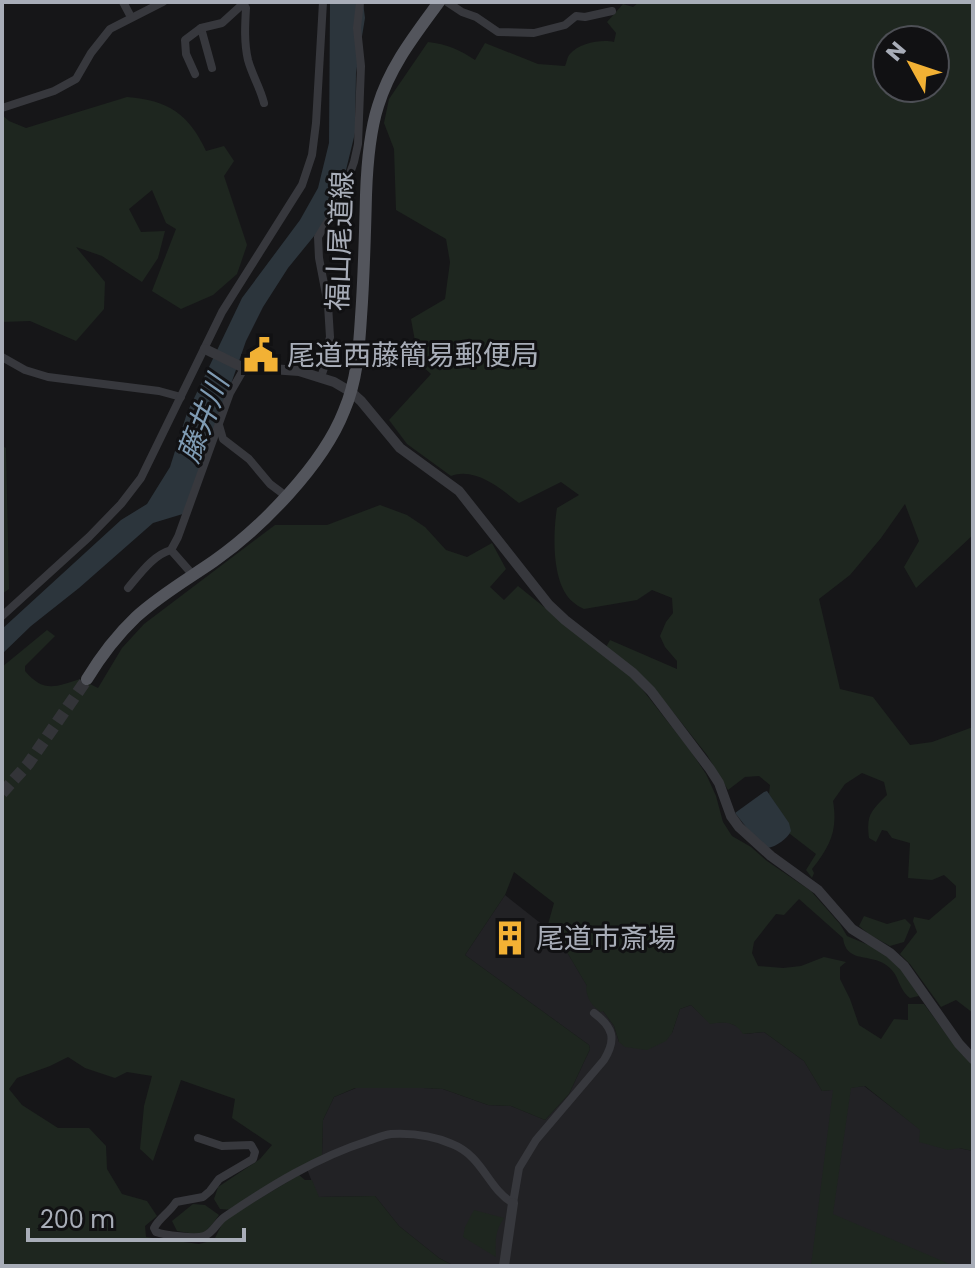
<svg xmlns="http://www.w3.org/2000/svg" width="975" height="1268" font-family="Poppins,'Noto Sans JP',sans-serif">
  <rect width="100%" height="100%" fill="#161618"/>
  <path fill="#222225" d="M505,895L558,937L598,1004L614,1026L619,1042L672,1033L680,1009L691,1005L710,1023L727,1022L739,1027L744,1034L764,1032L804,1061L822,1091L864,1086L921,1130L959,1148L973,1151V1266H454L439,1258L399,1226L375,1196L318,1197L305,1164L322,1155L323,1120L334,1097L356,1088H424L443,1089L488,1105L511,1106L545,1120L569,1094L590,1049L589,1045L465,955Z"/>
  <g fill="#1e261f" fill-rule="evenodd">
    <path d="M639,2H973V535L916,588L904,567L919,541L905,504L881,538L850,575L819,599L840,689L873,697L910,745L932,742L973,727V1013L956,1000L941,1007L910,964L900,954L917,932L913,921L914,917L929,920L956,897V886L944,875L932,880L908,878L910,843L892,838L887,831L882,830L876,842L869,838C866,815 871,811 887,795L884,782L862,773L845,784L833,801C838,831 830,846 812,869L814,873L812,878L806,870L816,854L781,827L777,806L769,794L770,785L759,776L745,777L728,790L707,755L654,688L606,647L610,640L677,669V661L665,647L660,636L666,622L673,613L672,598L652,590L637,600L584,609C580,607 576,605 573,602C551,584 553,533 557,508L579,495L561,482L519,503C500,488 475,467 451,476L407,444L389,420L431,374L419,363L411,319L445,299L450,262L446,239L396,210L394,149L384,123L389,99L428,42C447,44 460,50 475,60L485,43L538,64L565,66C567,62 567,57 570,54C579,43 602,39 614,42L616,33L607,22L623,4L633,7ZM887,40H935V88H887Z"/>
    <path d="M127,97C168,100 189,114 206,151L224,146L234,161L224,176L247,245L237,274L213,295L181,309L152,291L176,229L166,223L152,190L129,209L141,232L165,231L158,258L142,282L102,256L76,247L105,282L104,309L76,341L30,321L2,322V115L9,121L26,128Z"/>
    <path d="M2,446L6,448L9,589L2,594Z"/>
    <path d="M380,505L407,515L425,527L446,550L467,557L492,543L506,569L490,587L504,600L518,586L635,680L690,750L706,774L716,796L723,822L732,836L751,847L767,861L811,891L840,924L847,936L878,949L899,966L919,996L910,998C896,987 901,973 883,963C866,954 846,962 843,938L799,899L784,915L776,914L754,942L752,953L758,966L783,968L801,966L824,957L846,962L840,967V979L850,999L859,1025L881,1039L894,1019L908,1020V1004H924L958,1050L973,1064V1151L959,1148L948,1150L919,1142L920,1130L865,1086L851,1088L833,1214L954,1266H811L833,1090L822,1091L804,1061L764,1032L743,1034C735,1021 724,1022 710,1024L691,1005L680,1009L672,1033L666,1041L647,1050L625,1047L619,1042L614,1026L603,1011L601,1012C592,1006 587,999 586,988L587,986L558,937L547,928L554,903L514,872L505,895L465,955L589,1045L590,1049L569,1094L545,1120L511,1106L488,1105L443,1089L424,1088H355L334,1097L323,1120L322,1155L233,1210L220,1209L214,1199L218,1187L260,1159L272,1145L232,1118L235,1099L181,1080L153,1161L140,1149L144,1106L152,1076L127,1072L115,1078L85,1068L68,1057L50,1066L17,1078L9,1089L22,1105L58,1128H89L106,1146L107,1169L122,1194L147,1201L157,1216L145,1226L146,1237L199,1244L214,1240L224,1220L299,1175L305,1180H312L319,1197L375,1196L399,1226L439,1258L454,1266H2V667L47,630L55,636L25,666V671C44,693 55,687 80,679L98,688L122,648L144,624L275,525H327Z"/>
    <path d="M864,916L887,924L905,919L911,925L904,942L890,946L870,935L859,926Z"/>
    <path d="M193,1204L205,1205L219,1215L211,1226L201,1235L177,1231L172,1221Z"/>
    <path d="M474,1210L504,1218C495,1231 495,1241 496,1257L463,1237L465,1227Z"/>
  </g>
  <g fill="#2c353c">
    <path d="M330,2H363L365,18L356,73L355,133L346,170L334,203L319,230L288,268L263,307L246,341L186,513L153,523L79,588L31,626L2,654V629L121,520L147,504L170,467L187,413L242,298L300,220L318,188L329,143Z"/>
    <path d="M767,791L789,823L791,831C787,839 777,846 768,848L750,832L735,813L764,792Z"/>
  </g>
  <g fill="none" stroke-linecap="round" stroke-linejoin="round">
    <path stroke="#333438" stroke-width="12" stroke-dasharray="12 6" stroke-linecap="butt" d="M2,793L28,764L87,679"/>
    <g stroke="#37383d" stroke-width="8">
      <path d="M123,2L131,17"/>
      <path d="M447,2L462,12L476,17L498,32L534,33L565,25L576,16L585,17L612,11"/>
      <path d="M243,3L246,8C245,25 244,43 248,60C252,75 260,87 264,103"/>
      <path d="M201,28L212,68"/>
      <path d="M195,74L186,54L185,40L201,28L222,23L245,2"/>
      <path d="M2,108L54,91L76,79L91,53L110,29L163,2"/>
      <path d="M2,357L25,370L48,377L159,391L181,397"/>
      <path d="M321,377L325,365L326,353L330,337L328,305L319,258L318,237L340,201L354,162L358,144L361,66L357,28L360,2"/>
      <path d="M219,425L223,439L249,459L270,484L286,496"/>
      <path d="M171,550L193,575"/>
      <path d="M128,588C140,574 153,555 171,550L178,537L230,393L245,367"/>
      <path d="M2,616L89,537L121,504L141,478L222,312L302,185L312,155L316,123L323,2"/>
      <path d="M198,1138L222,1146L251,1145L255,1152L253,1159L219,1179L210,1191L203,1197L176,1202C170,1212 159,1218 154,1228L156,1232C164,1235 195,1239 204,1236C214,1233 217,1221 226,1216C269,1187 317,1157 368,1141C375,1139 383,1135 391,1134C411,1133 434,1136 452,1144C483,1156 488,1189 513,1203L519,1168L536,1140L604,1060C617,1039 613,1027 594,1013"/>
    </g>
    <g stroke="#37383d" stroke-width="10">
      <path d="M205,349L242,367L299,371L334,382L351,392L361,401L400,448L459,491L549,605L565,620L633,673L651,691L710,769L719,783L731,816L739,827L771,856L818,890L852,929L890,953L904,966L959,1044L973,1059"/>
      <path d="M504,1266L513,1203"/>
    </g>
    <path stroke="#53555c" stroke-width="12" d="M87,679C101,656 116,636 136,617C160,595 188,579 214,561C261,528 323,465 344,411C357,381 359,349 361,317C364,276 365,236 366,195C367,166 369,134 378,106C390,66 415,35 439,2"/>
  </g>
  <defs>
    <g id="civic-bare" transform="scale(2.76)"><path d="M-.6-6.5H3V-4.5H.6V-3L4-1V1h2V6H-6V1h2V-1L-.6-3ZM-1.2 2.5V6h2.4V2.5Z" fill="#f2b134" stroke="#111113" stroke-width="2.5" paint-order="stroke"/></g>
    <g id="building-bare" transform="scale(2.76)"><path d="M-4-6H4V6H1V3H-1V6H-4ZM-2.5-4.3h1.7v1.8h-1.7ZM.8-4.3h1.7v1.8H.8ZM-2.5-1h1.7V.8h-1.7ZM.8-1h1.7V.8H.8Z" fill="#f2b134" stroke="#111113" stroke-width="2.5" paint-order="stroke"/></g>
  </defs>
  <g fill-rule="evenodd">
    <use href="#civic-bare" x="261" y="355"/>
    <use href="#building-bare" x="510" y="938"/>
  </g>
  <g text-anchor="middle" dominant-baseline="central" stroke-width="6" stroke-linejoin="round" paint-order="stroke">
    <g font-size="28" fill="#a8adb8" stroke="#111113">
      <text transform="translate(340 241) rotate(-88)">福山尾道線</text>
    </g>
    <g font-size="28" fill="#a8adb8" stroke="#111113" text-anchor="start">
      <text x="287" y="355">尾道西藤簡易郵便局</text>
      <text x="536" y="938">尾道市斎場</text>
    </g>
    <g font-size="30" font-style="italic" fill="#7f9bb3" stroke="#111113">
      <text transform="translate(203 419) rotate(-69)">藤井川</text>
    </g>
  </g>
  <rect width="975" height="1268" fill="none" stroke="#a8adb8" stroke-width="8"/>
  <g transform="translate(911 64) rotate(310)"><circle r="38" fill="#111113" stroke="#4d4f55" stroke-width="2"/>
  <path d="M0-6L14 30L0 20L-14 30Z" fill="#f2b134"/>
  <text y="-12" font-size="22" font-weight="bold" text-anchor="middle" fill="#a8adb8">N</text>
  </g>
  <path d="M28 1228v12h216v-12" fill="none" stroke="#a8adb8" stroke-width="4"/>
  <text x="40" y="1228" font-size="24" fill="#a8adb8" stroke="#111113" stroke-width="6" paint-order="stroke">200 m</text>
</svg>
